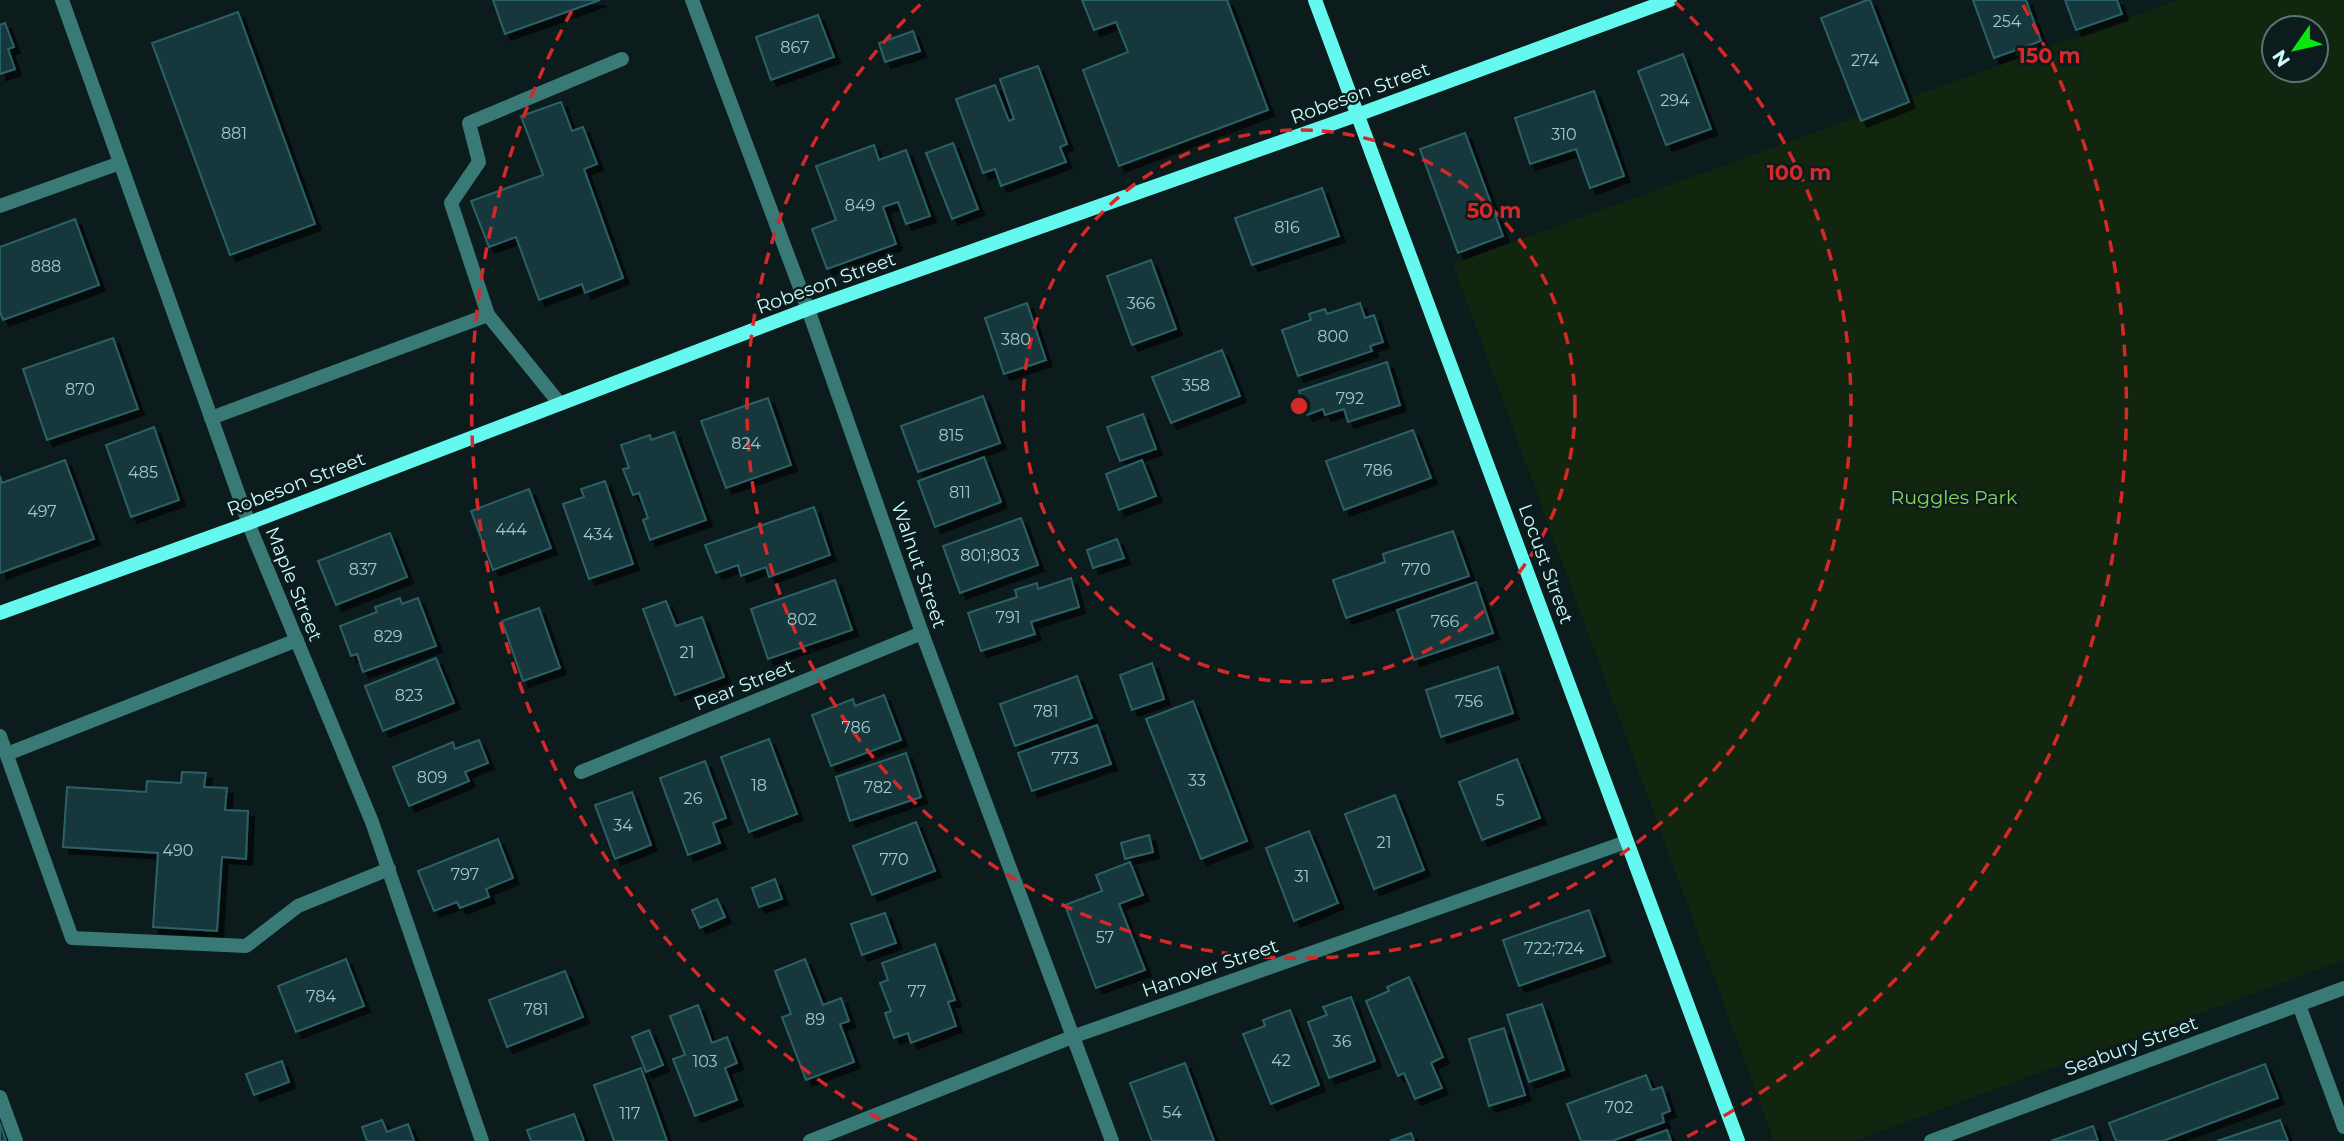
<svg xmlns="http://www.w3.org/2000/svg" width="2344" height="1141" font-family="Montserrat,sans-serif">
  <defs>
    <filter id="shadow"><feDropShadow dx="6" dy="6" stdDeviation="0" flood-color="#0009"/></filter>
  </defs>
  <rect width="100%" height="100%" fill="#0c1b1c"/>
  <path fill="#12260f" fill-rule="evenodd" d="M2178,0H2344V960L1855,1141H1774L1453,264ZM2274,28H2316V70H2274Z"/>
  <g fill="#19383c" stroke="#2c6167" stroke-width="2" filter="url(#shadow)">
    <path d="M493,0H600L505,34Z"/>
    <path d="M1082,0H1227L1268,110L1119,166L1083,70L1128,52L1116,22L1094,30Z"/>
    <path d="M1867,0H1870L1909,102L1861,121L1821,18Z"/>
    <path d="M1973,0H2026L2041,41L1994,58Z"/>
    <path d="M2065,0H2117L2122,14L2076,30Z"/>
    <path d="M238,12L315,224L230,255L152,43Z"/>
    <path d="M818,15L834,57L771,80L756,37Z"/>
    <path d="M5,23L14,47L8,49L15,69L0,74V25Z"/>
    <path d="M913,31L920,51L885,62L879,43Z"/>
    <path d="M1683,54L1711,129L1666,145L1638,71Z"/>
    <path d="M1038,66L1067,144L1060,147L1066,162L1001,186L995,169L983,173L956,99L995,85L1009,121L1014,119L1000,79Z"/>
    <path d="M1594,91L1624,176L1590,188L1576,149L1530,164L1515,118Z"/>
    <path d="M561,102L572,131L583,127L597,164L584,169L623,278L585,293L582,284L539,300L516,237L489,247L471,201L543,175L521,116Z"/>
    <path d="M1465,133L1503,236L1458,253L1420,149Z"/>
    <path d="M953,143L978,209L952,219L926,153Z"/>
    <path d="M874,145L879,160L906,150L930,216L906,224L898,202L883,207L896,244L827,269L812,229L836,220L816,166Z"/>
    <path d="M1322,188L1339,236L1252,265L1235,218Z"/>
    <path d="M75,219L99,285L3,320L0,312V247Z"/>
    <path d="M1151,260L1176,329L1132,345L1107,276Z"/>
    <path d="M1027,303L1046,360L1004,374L985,318Z"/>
    <path d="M1360,303L1365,318L1374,315L1383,342L1370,346L1372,351L1298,376L1282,330L1311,320L1309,314L1325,309L1327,314Z"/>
    <path d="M113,338L138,409L47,440L23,369Z"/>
    <path d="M1222,350L1240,396L1171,423L1152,377Z"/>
    <path d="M1387,362L1400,405L1348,422L1344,409L1325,415L1323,409L1307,415L1299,391Z"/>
    <path d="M983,396L1000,443L918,472L901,426Z"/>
    <path d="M768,398L791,465L726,488L701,421Z"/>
    <path d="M1143,414L1156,449L1120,461L1107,427Z"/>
    <path d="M154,427L179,500L131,517L106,445Z"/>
    <path d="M1413,430L1431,478L1344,510L1326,461Z"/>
    <path d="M674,432L706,520L650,540L643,520L648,518L639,493L633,495L623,469L629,468L621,445L650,435L651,440Z"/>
    <path d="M984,457L1001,502L935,527L918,481Z"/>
    <path d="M65,460L94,539L0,573V476L2,483Z"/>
    <path d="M1142,460L1156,496L1119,510L1106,474Z"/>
    <path d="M605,481L633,564L589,579L563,504L584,497L581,489Z"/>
    <path d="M529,489L551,548L493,570L471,511Z"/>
    <path d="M814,507L830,555L769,577L766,567L741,576L738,565L716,573L705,545Z"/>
    <path d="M1021,518L1038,565L960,593L943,546Z"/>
    <path d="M1453,531L1469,576L1346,618L1333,580L1385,562L1383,554Z"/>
    <path d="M390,533L407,577L336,605L318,561Z"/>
    <path d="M1117,539L1124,558L1093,568L1087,550Z"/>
    <path d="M1071,578L1079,607L1031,622L1035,634L981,651L968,613L1017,597L1015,590L1037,583L1038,589Z"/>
    <path d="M835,580L852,630L768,659L751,609Z"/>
    <path d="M1476,582L1493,633L1414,660L1397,610Z"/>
    <path d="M400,598L402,604L418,598L436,646L363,672L357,654L351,656L340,626L377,612L375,607Z"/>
    <path d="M666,601L676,626L702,617L724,677L675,695L643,609Z"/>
    <path d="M539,608L560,668L523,681L502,621Z"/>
    <path d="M436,658L454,703L383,731L365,686Z"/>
    <path d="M1152,663L1164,699L1132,710L1120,675Z"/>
    <path d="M1498,667L1513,713L1441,737L1426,690Z"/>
    <path d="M1077,676L1092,718L1015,746L1000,704Z"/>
    <path d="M884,695L901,740L831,766L812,715L853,699L855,706Z"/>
    <path d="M1193,701L1247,841L1201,859L1146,719Z"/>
    <path d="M1097,725L1111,764L1032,791L1018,753Z"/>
    <path d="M769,739L797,814L749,832L721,757Z"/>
    <path d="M479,740L488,763L465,772L469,781L409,806L393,767L453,742L455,749Z"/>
    <path d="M906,753L921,797L850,821L836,777Z"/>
    <path d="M1517,759L1540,818L1482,840L1459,782Z"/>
    <path d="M705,761L726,818L713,823L720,843L688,855L660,778Z"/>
    <path d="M182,772L206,773L204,787L227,788L225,810L248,811L246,859L222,857L217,931L153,927L158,853L63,847L67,787L146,792L147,781L181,783Z"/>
    <path d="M632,792L651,845L615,859L595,805Z"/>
    <path d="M1395,795L1424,870L1374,889L1345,814Z"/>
    <path d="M916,822L935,871L872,895L853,846Z"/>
    <path d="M1309,831L1338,903L1294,921L1266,848Z"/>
    <path d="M1149,835L1153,852L1125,859L1121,843Z"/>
    <path d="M498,839L513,878L486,889L489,897L460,908L457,902L434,911L418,871Z"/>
    <path d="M1130,862L1143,895L1119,904L1145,970L1096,988L1065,905L1102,891L1096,875Z"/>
    <path d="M775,879L782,899L759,907L752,888Z"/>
    <path d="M717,899L725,917L700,928L692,910Z"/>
    <path d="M1589,910L1605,956L1519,986L1503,940Z"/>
    <path d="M885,913L896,943L862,955L851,924Z"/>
    <path d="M935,944L955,1000L948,1002L956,1026L911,1043L908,1033L894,1038L885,1013L891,1011L880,983L888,980L882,963Z"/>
    <path d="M346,959L364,1006L296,1032L278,986Z"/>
    <path d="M805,959L823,1005L841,998L849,1021L840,1024L854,1062L806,1080L782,1017L791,1014L775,971Z"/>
    <path d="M565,971L583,1017L507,1047L489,1000Z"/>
    <path d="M1409,977L1443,1057L1431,1063L1442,1088L1415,1099L1404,1073L1398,1076L1366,1001L1389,991L1387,987Z"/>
    <path d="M1351,997L1375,1061L1329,1078L1308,1022L1327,1015L1323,1007Z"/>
    <path d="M1542,1004L1564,1070L1529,1082L1507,1015Z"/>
    <path d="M698,1005L712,1043L727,1037L737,1063L725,1068L737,1100L695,1116L673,1059L685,1055L670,1016Z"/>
    <path d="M1290,1010L1319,1085L1271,1104L1243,1034L1265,1026L1263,1020Z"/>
    <path d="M1504,1028L1525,1095L1489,1106L1469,1039Z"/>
    <path d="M649,1030L663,1065L646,1072L632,1037Z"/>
    <path d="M282,1061L289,1082L254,1095L246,1074Z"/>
    <path d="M1185,1063L1214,1141H1152L1130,1083Z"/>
    <path d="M2265,1064L2278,1098L2163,1141H2116L2109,1123Z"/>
    <path d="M641,1068L667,1141H614L594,1085Z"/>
    <path d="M1646,1075L1652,1090L1662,1087L1670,1111L1662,1114L1664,1122L1612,1141H1581L1567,1104Z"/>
    <path d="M574,1114L584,1141H531L527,1130Z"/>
    <path d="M382,1120L387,1132L408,1124L414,1141H367L362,1127Z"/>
    <path d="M2280,1120L2288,1141H2217Z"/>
    <path d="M0,1123L6,1141H0Z"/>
    <path d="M2093,1126L2098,1141H2051Z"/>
    <path d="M1667,1130L1671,1141H1636Z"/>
    <path d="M1411,1133L1414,1141H1390Z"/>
  </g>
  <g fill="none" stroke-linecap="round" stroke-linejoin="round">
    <g stroke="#397976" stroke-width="14">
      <path d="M488,315L451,203L479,162L469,123L622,59"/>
      <path d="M211,418L488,315L560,404"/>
      <path d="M0,736L72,938L246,946L298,906L389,869"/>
      <path d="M7,754L297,640"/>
      <path d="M0,1097L16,1141"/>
    </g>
    <g stroke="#397976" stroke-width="14">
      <path d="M62,0L253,535L372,822L482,1141"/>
      <path d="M692,0L808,309L922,633L1112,1141"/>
      <path d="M0,206L120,163"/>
      <path d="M581,772L922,633"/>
      <path d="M2299,1005L2344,1127"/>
      <path d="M810,1141L1072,1037L1626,842"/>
      <path d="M1931,1141L2344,988"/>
    </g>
    <g stroke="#65f8ef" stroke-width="14">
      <path d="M1315,0L1738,1141"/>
      <path d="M0,613L249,523L808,309L1357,115L1670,0"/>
    </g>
  </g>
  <g fill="none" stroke="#d62828" stroke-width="3.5" stroke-dasharray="12 9">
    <circle cx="1299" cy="406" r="276"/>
    <path d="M1675 2A552 552 0 1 1 923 2"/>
    <path d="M917 1140A828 828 0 0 1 575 5M2023 5A828 828 0 0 1 1681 1140"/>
  </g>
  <g text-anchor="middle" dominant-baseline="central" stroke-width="5" stroke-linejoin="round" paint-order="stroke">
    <g font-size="16" fill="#9dcacd">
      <text x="2007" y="21">254</text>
      <text x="795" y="47">867</text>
      <text x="1865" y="60">274</text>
      <text x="1675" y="100">294</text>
      <text x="234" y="133">881</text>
      <text x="1564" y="134">310</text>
      <text x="860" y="205">849</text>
      <text x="1287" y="227">816</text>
      <text x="46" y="266">888</text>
      <text x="1141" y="303">366</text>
      <text x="1333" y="336">800</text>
      <text x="1016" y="339">380</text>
      <text x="1196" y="385">358</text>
      <text x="80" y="389">870</text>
      <text x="1350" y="398">792</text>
      <text x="951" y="435">815</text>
      <text x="746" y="443">824</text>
      <text x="1378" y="470">786</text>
      <text x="143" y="472">485</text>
      <text x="960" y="492">811</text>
      <text x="42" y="511">497</text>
      <text x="511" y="529">444</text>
      <text x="598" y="534">434</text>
      <text x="990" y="555">801;803</text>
      <text x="363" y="569">837</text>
      <text x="1416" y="569">770</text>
      <text x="1008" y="617">791</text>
      <text x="802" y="619">802</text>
      <text x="1445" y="621">766</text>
      <text x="388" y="636">829</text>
      <text x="687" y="652">21</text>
      <text x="409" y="695">823</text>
      <text x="1469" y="701">756</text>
      <text x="1046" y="711">781</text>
      <text x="856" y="727">786</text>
      <text x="1065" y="758">773</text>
      <text x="432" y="777">809</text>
      <text x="1197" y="780">33</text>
      <text x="759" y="785">18</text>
      <text x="878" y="787">782</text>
      <text x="693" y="798">26</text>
      <text x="1500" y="800">5</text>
      <text x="623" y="825">34</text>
      <text x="1384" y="842">21</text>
      <text x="178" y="850">490</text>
      <text x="894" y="859">770</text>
      <text x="465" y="874">797</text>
      <text x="1302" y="876">31</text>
      <text x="1105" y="937">57</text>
      <text x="1554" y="948">722;724</text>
      <text x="917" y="991">77</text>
      <text x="321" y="996">784</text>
      <text x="536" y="1009">781</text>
      <text x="815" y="1019">89</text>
      <text x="1342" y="1041">36</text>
      <text x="1281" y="1060">42</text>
      <text x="705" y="1061">103</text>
      <text x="1619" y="1107">702</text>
      <text x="1172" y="1112">54</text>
      <text x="630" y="1113">117</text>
    </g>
    <g font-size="19" fill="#c9fbfd" stroke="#0c1b1c">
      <text transform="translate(1360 93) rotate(-20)">Robeson Street</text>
      <text transform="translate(826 283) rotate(-20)">Robeson Street</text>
      <text transform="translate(296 484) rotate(-21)">Robeson Street</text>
      <text transform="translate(1546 564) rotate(70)">Locust Street</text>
      <text transform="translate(919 565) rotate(71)">Walnut Street</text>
      <text transform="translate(294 584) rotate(68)">Maple Street</text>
      <text transform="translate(744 685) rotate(-22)">Pear Street</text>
      <text transform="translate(1210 968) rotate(-19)">Hanover Street</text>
      <text transform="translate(2131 1046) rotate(-20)">Seabury Street</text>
    </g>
    <g font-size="19" fill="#85d85a" stroke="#0c1b1c">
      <text x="1954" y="497">Ruggles Park</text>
    </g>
  </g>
  <circle cx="1299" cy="406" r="10" fill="#d62828" stroke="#0c1b1c" stroke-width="3.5"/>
  <g font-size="21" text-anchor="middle" font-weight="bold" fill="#d62828" stroke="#0c1b1c" stroke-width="5" stroke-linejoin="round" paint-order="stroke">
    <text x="2049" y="63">150 m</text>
    <text x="1799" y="180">100 m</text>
    <text x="1494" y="218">50 m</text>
  </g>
  <g transform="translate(2295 49) rotate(236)"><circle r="33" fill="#0c1b1c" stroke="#587576" stroke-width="2"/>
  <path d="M0-5L12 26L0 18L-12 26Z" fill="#0ae80d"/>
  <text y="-10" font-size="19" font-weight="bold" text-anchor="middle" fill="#c9fbfd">N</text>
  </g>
</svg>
